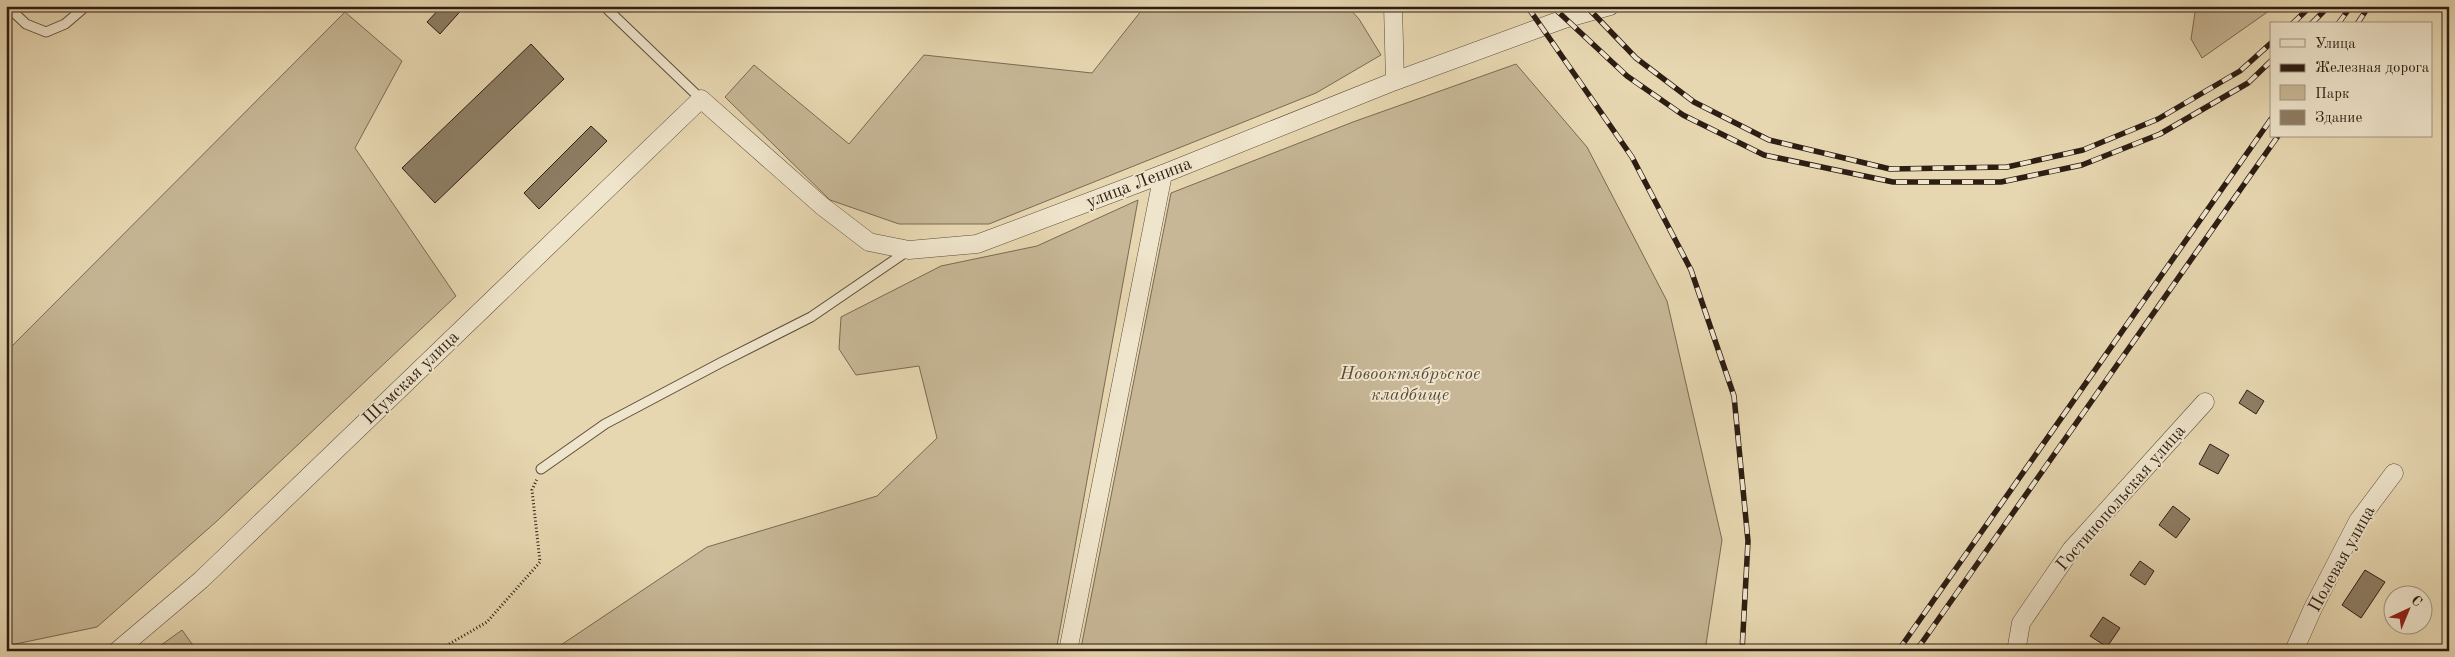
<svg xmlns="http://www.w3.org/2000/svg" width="2455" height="657" font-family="'Old Standard TT',serif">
  <rect width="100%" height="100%" fill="#e7d7b1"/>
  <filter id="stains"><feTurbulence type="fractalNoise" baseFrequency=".004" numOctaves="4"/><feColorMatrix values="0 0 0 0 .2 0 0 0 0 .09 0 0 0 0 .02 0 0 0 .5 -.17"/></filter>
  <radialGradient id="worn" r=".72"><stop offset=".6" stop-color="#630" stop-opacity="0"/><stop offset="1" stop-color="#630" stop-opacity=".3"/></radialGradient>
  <g fill="#c7b796" stroke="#7a6a54">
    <path d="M1145,6H1347L1359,19L1381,55L1316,93L989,224H899L830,200L725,97L754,65L849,144L924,55L1092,73Z"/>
    <path d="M2196,6H2276L2202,58L2191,39Z"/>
    <path d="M345,12L402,61L355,148L456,296L217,521L97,627L6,646V352Z"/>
    <path d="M1516,64L1587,147L1667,301L1722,540L1705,651H1077L1081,648L1171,193L1353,122Z"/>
    <path d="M1138,200L1056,651H552L707,547L877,496L937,438L919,366L856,375L839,349L841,317L941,266L1037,246Z"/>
    <path d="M182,630L197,651H153Z"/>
  </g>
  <g fill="#8e7e65" stroke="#2d1d13">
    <path d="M442,6H465L440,34L427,22Z"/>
    <path d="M531,44L564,79L435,203L402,168Z"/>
    <path d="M591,126L607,141L539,209L524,193Z"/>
    <path d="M2247,390L2264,401L2256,414L2239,403Z"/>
    <path d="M2210,444L2229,455L2218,474L2199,464Z"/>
    <path d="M2173,506L2190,519L2176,538L2159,525Z"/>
    <path d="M2140,561L2154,571L2145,585L2130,575Z"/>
    <path d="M2365,570L2385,582L2361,618L2342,605Z"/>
    <path d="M2103,617L2120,628L2107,647L2090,636Z"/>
  </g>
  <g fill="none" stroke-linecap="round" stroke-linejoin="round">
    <g stroke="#5c4c3a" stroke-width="11">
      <g id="lane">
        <path d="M7,6L26,24L46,32L65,24L86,6"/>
        <path d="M604,6L701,99"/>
        <path d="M541,469L605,424L722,362L811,317L909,250"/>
      </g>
    </g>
    <g stroke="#5c4c3a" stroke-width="19">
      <g id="street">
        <path d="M1393,6L1395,81"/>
        <path d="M117,651L201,580L701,99L822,206L869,242L909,250L977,244L1163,174L1395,81L1564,19L1610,6"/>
        <path d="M1068,651L1163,174"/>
        <path d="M2019,651L2017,646L2021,623L2071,550L2205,402"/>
        <path d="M2294,651L2313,608L2358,521L2394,473"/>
      </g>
    </g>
    <path stroke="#2d1d13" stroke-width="3" stroke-dasharray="1 2.5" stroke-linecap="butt" d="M437,651L487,622L540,562L532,490L537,479"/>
    <use href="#lane" stroke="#efe5cc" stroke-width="9"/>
    <use href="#street" stroke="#efe5cc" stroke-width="18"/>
    <g stroke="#2d1d13" stroke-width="5.5">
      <g id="rail">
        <path d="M1527,6L1632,157L1691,270L1734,396L1748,541L1742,651"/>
        <path d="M1552,6L1627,76L1683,115L1764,155L1893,182H2001L2082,165L2160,134L2248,83L2271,61"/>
        <path d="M1586,6L1636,58L1694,102L1769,140L1890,169L2007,167L2083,150L2158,119L2240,71L2271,43"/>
        <path d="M2292,24L2311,6"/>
        <path d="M2311,24L2329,6"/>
        <path d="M2338,24L2351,6"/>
        <path d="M2357,24L2369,6"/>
        <path d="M1898,651L2271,119"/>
        <path d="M1916,651L2278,136"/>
      </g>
    </g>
    <use href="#rail" stroke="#efe5cc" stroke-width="4" stroke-dasharray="11" stroke-linecap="butt"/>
  </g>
  <g text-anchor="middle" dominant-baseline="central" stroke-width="4" stroke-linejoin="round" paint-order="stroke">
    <g font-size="18" fill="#2d1d13" stroke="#efe5cc">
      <text transform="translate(1139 183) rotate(-21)">улица Ленина</text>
      <text transform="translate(411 378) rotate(-44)">Шумская улица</text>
      <text transform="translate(2121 498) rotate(-49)">Гостинопольская улица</text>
      <text transform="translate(2342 559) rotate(-61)">Полевая улица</text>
    </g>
    <g font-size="18" font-style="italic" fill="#5b4b3a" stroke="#efe5cc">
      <text x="1410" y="374">Новооктябрьское<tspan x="1410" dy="21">кладбище</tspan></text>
    </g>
  </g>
  <rect width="2455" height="657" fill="none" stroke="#e7d7b1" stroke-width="25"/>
  <rect x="8" y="8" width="2440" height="642" fill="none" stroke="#2d1d13" stroke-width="2.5"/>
  <rect x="12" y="12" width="2430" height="632" fill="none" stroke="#2d1d13"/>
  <rect x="2270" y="22" width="162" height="115" fill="#efe5cc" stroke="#a19582"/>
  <rect x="2280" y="39" width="25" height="8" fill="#efe5cc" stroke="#a19582"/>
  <text x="2315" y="48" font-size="15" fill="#2d1d13">Улица</text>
  <rect x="2280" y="64" width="25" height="8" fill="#2d1d13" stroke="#a19582"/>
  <text x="2315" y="72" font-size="15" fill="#2d1d13">Железная дорога</text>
  <rect x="2280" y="85" width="25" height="15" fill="#c7b796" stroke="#a19582"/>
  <text x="2315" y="98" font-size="15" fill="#2d1d13">Парк</text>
  <rect x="2280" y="110" width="25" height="15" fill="#8e7e65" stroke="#a19582"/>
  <text x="2315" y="122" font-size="15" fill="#2d1d13">Здание</text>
  <g transform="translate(2408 610) rotate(44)"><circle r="24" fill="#efe5cc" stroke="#a19582"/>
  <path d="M0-4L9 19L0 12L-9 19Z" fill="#8f2418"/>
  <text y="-8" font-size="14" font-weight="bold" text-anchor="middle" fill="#2d1d13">С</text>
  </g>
  <rect width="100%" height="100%" filter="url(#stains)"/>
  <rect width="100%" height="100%" fill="url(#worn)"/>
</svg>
